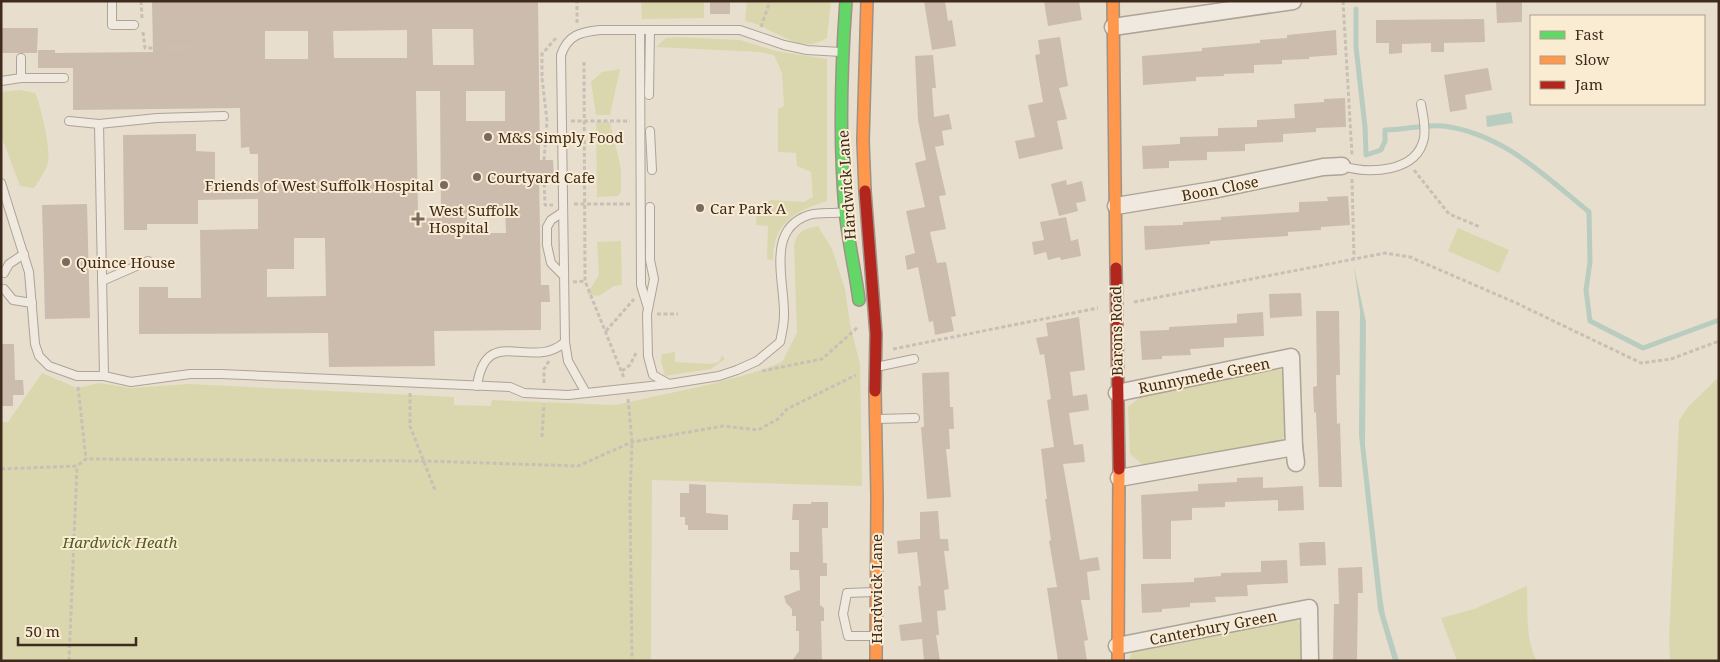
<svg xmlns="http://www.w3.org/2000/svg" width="1720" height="662" font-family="'Noto Serif',serif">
  <rect width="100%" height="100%" fill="#e8decd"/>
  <g fill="#dad7ae">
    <path d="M641,1H704V18L642,19Z"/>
    <path d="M747,1H831L827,38C798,57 772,25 745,21Z"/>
    <path d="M676,37L740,40L776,51L827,59V201C793,212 773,223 773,261L767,259L768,226L756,225L757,207L771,200L804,202L813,197L811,172L797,166L796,153L778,152V109L784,106L782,73L774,55L760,52L656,47L666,38Z"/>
    <path d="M620,69L610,115H596L591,82L602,72Z"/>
    <path d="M20,90L35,93C41,105 51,150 48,163C46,171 39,180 34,188L20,186L1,135V92Z"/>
    <path d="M596,122H610L621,169V192L618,196L597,197Z"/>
    <path d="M818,226L832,249L845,289L850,324L860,365L862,486L652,480L651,661H1V422H8L42,373L77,388L100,383L131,388L189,384L454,397V405L491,406L492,400L615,405L708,385L759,371L782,362L797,333L794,246C797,231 804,229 818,226Z"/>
    <path d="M1458,228L1509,250L1499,273L1448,251Z"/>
    <path d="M621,241L622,285L614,286L599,296L587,294L599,275L597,242Z"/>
    <path d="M675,352V362L710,364L719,362L722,355L725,359L711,369L665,376L661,361L662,354Z"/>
    <path d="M1272,368L1281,370C1286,380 1290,427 1284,437C1283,439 1280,440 1278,442L1143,465L1130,454L1128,407L1144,394Z"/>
    <path d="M1719,377V661H1670L1669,639L1679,421L1688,407Z"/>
    <path d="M1527,586C1528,610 1525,640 1537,661H1457L1441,618L1474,609Z"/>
    <path d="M1289,620H1297L1302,628L1303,661H1129L1131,654L1138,648Z"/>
  </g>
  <g fill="#b9ccc0">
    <path d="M1511,112L1513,123L1487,127L1486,116Z"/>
    <path d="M1354,267L1366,322L1365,445L1382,596L1385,615L1399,661H1393L1378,610L1359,435L1360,311Z"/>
  </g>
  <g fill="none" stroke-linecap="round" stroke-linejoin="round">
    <path stroke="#b9ccc0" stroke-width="5" d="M1356,9V47L1365,127L1366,155L1381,150L1385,141V130C1404,130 1424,124 1443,126C1502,133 1545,176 1589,212L1590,262L1586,290L1590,321L1643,348L1719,320"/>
  </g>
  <g fill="#ccbcae" fill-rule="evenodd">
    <path d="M152,1H538L540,160H553L554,177H539L541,285H549L550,302H541V330L434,331L435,366L329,367L328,333L139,334V287H168V298H201L200,230L258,229V199L198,200V224H147V230H124L123,135L196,134V151L215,152V184H258V154H250L249,147L241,148L240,108L73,110V68H38V50H55V53L153,52ZM432,29H473L474,65H433ZM407,30V58H334L333,31ZM265,31H308V59H265ZM416,91H440L441,218H418ZM466,91H505V121H466ZM467,206H505L506,233H467ZM294,238H325L326,296L267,297V269H294Z"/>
    <rect x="710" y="1" width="20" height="13"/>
    <path d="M924,1H945L948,21L952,20L956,46L932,50Z"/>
    <path d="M1044,1H1079L1082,20L1048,26Z"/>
    <path d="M1496,1H1522V22L1497,23Z"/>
    <path d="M1484,19L1485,42L1444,43V52H1431V43L1402,44V53L1389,54V43H1376V20Z"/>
    <path d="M2,28H38L37,53H1Z"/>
    <path d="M1336,30L1337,55L1309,57V59L1282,60V64L1254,65V73L1224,74V76L1196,77V81L1143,85L1142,56L1202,51V48L1260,43V40L1287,38V35Z"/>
    <path d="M1060,37L1068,86L1059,88L1067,119L1057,121L1063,149L1019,159L1015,141L1035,137L1028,105L1043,102L1035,55L1040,54L1038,40Z"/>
    <path d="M933,55L936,88H932L934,117L949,114L952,129L942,131L944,145L935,147L946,195L939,196L946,229L930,232L937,263L946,262L956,316L951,317L954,331L935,335L933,321L929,322L918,267L907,270L905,256L915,253L906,211L925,207L915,163L926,160L918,120L915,56Z"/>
    <path d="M1488,68L1492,90L1465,95L1467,109L1450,112L1444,75Z"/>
    <path d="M1345,98L1346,127L1316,128V132L1283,134V142L1245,144V151L1207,152V160L1169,161V168L1143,169L1142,146L1180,144V137L1218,136V128L1257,127V120L1295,118L1294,104L1324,102V99Z"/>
    <path d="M1066,180L1067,185L1082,181L1086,201L1076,203L1078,211L1059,216L1051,184Z"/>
    <path d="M1348,196L1350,225L1321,227V230L1288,232V236L1210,241V244L1145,250L1144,226L1183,225V222L1221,220V217L1299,212V202L1328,201L1327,197Z"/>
    <path d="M87,204L90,318L45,319L42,205Z"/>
    <path d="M1066,217L1071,241L1078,239L1081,256L1061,260L1060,257L1048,260L1046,252L1034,255L1032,242L1044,240L1040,222Z"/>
    <path d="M1301,293L1302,316L1270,318L1269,294Z"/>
    <path d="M1316,311H1339L1340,375H1336L1337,424L1340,423L1342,487H1319L1316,412L1314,413L1313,387L1317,386Z"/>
    <path d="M1263,312L1264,336L1224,338V347L1190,349L1191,355L1162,356V359L1142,360L1140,331L1169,330V327L1237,323V314Z"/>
    <path d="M1079,317L1085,370L1070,372L1073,396L1087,394L1089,410L1069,413L1074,445L1083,444L1085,462L1063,464L1080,560L1098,557L1100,570L1087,572L1090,600H1081L1088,640L1084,641L1087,661H1058L1047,588L1057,587L1049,541L1051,540L1045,499H1047L1041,449L1054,447L1047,400L1051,399L1044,354L1040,355L1036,338L1048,336L1046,323Z"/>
    <path d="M1,344H14L15,380H23L24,395H13V406H1Z"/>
    <path d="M949,372L950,407H953L954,429H949L950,449H946L951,497L927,499L921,427H924L922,373Z"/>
    <path d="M1263,477V488L1303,486L1304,510L1278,511V500L1225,502V507L1192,508V520L1171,521V559H1143L1141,495L1198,491V484L1237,482V478Z"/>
    <path d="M689,484L706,485V513L728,515V530H688V525H685V517H680V493H689Z"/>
    <path d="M811,502H828V528H822L823,563H827V576H820V605L824,608V621H821L822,661H792L799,651V631H796V616H792V609L786,603L784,596L800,590L799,570H790V552H799V520H792L793,504H811Z"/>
    <path d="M938,511L940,539H948L949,551H944L949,589L944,590L946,610L937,611L939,635H936L940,661H924L922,639L901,641L899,625L922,622L918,586H921L917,552L898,554L897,541L920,539V512Z"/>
    <path d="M1312,542H1325L1326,565L1300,566L1299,543Z"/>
    <path d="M1287,560L1288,583L1247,585L1248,596L1215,597L1216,602L1190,603V607L1162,609V612L1142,613L1141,584L1194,582V578L1221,576V573L1261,572V561Z"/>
    <path d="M1362,567L1363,593H1358L1357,661H1333L1334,604H1339L1338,568Z"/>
  </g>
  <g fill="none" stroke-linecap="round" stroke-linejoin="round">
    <g stroke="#ada396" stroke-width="10">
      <g id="lane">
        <path d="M112,1V25H134"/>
        <path d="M640,30L641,285L648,308"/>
        <path d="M21,78V58"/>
        <path d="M1,81L21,78H64"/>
        <path d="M649,95L650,30"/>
        <path d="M69,121L99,124L157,118L224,116"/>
        <path d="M99,124L104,376"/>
        <path d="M650,131L652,170"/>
        <path d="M1342,166C1369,174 1417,173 1424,138C1426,127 1423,115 1421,104"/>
        <path d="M1,183L29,272L35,344L39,356L49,366L77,376H104L131,382L190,374H221L510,387L524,393L568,395L669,384L719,376L737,370L757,361L780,342C782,333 784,325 784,315C785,282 765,229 809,215C820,212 832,214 844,212"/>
        <path d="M650,207V260L654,279L647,314L648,356L653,375L669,384"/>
        <path d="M563,212L551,220L547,227V245L551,263L564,276"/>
        <path d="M4,273L9,264L24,254"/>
        <path d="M102,281L148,261"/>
        <path d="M4,289L13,300L32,303"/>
        <path d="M876,367L914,359"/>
        <path d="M477,386C486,322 532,372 565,342"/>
        <path d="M586,393L568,361L565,342L561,55C568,35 580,32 600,30H740L784,45L807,50L841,52"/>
        <path d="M877,419L915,418"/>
        <path d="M874,592L847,593L843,614L848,636H874"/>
      </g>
    </g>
    <g stroke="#ada396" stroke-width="19">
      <g id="street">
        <path d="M1113,27L1293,1"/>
        <path d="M1116,206L1213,190L1323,167L1342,166"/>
        <path d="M1117,393L1291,357L1294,447L1119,478"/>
        <path d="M1294,447L1296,463"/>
        <path d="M1117,646L1309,608L1310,661"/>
      </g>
    </g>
    <g stroke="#9d9286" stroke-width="14">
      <path id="fast" d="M846,1C841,70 839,140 845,210C848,240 855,270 859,300"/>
    </g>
    <g stroke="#9d9286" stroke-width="14">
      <g id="slow">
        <path d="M1113,1L1116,268"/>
        <path d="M865,191L863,141L867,1"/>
        <path d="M875,391L877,497L876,661"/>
        <path d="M1118,661L1119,469"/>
      </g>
    </g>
    <g stroke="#9d9286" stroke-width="14">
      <g id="jam">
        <path d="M865,191L876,334L875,391"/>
        <path d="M1116,268L1119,469"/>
      </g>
    </g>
    <g stroke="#c8c0b6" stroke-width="3" stroke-dasharray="4 2.5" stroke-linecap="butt">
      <path d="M141,1L142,18"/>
      <path d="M1343,1L1352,155"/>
      <path d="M577,23V1"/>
      <path d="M761,27L770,1"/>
      <path d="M143,32L145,48H191V51"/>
      <path d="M584,62L585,281L624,378"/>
      <path d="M535,78H542"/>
      <path d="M571,121H630"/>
      <path d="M544,160L547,121L542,78V54L556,38"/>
      <path d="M1414,170L1449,214L1480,227"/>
      <path d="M544,177L545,205H553"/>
      <path d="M1352,179L1354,258"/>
      <path d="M574,204H630"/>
      <path d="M573,282L585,281"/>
      <path d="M1134,302L1385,253L1410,257L1514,302L1641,363L1671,359L1719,341"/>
      <path d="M657,314H678"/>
      <path d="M606,331L634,299"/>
      <path d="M893,349L1098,308"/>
      <path d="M622,371L630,365L636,353"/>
      <path d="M762,371L822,359L858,327"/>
      <path d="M544,383V369L549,361"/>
      <path d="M78,387L86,459"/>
      <path d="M410,393V426L435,490"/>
      <path d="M628,399L632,442L630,500L632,661"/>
      <path d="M542,437L544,404"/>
      <path d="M1,469L77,466L86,459L425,461L578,466L632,442L723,426L758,430L778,419L787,409L856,375"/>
      <path d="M69,661L77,466"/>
    </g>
    <use href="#lane" stroke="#efe9e0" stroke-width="8"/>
    <use href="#street" stroke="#efe9e0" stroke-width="16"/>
    <use href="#fast" stroke="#63d668" stroke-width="11"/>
    <use href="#slow" stroke="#ff974d" stroke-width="11"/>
    <use href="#jam" stroke="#b3261e" stroke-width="11"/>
  </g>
  <g fill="#7a6a5b" stroke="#f9ecd3" stroke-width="2">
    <circle cx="488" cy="137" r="5"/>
    <circle cx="477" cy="177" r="5"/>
    <circle cx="444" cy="185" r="5"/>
    <circle cx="700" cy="208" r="5"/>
    <path d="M415.5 211.5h5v5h5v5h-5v5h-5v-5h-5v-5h5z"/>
    <circle cx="66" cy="262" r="5"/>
  </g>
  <g text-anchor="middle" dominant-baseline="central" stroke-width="4" stroke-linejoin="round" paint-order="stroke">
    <g font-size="15" fill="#3e2b1d" stroke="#f9ecd3" text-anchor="start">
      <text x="498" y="137">M&amp;S Simply Food</text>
      <text x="487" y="177">Courtyard Cafe</text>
      <text x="434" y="185" text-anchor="end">Friends of West Suffolk Hospital</text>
      <text x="710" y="208">Car Park A</text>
      <text x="429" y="210">West Suffolk<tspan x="429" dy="17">Hospital</tspan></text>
      <text x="76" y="262">Quince House</text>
    </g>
    <g font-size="15" fill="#3e2b1d" stroke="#f9ecd3">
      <text transform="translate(846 185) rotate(-94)">Hardwick Lane</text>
      <text transform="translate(1220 188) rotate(-11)">Boon Close</text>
      <text transform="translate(1116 331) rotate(-91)">Barons Road</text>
      <text transform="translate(1204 375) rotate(-11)">Runnymede Green</text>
      <text transform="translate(876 589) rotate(-90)">Hardwick Lane</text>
      <text transform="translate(1213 627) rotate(-11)">Canterbury Green</text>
    </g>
    <g font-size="15" font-style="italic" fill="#515c21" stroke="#f9ecd3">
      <text x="120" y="542">Hardwick Heath</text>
    </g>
  </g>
  <rect width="1720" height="662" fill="none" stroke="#3e2b1d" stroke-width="5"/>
  <rect x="1530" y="15" width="175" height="90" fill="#f9ecd3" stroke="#ae9f8a"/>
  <rect x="1540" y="31" width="25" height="8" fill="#63d668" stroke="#ae9f8a"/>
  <text x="1575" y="40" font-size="15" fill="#3e2b1d">Fast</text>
  <rect x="1540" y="56" width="25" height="8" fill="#ff974d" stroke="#ae9f8a"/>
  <text x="1575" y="65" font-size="15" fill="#3e2b1d">Slow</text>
  <rect x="1540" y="81" width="25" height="8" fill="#b3261e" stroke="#ae9f8a"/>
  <text x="1575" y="90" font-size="15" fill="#3e2b1d">Jam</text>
  <path d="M18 637v8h118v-8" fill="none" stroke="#3e2b1d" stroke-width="2.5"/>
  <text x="25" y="637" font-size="15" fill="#3e2b1d" stroke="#f9ecd3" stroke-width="4" paint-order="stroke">50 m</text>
</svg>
